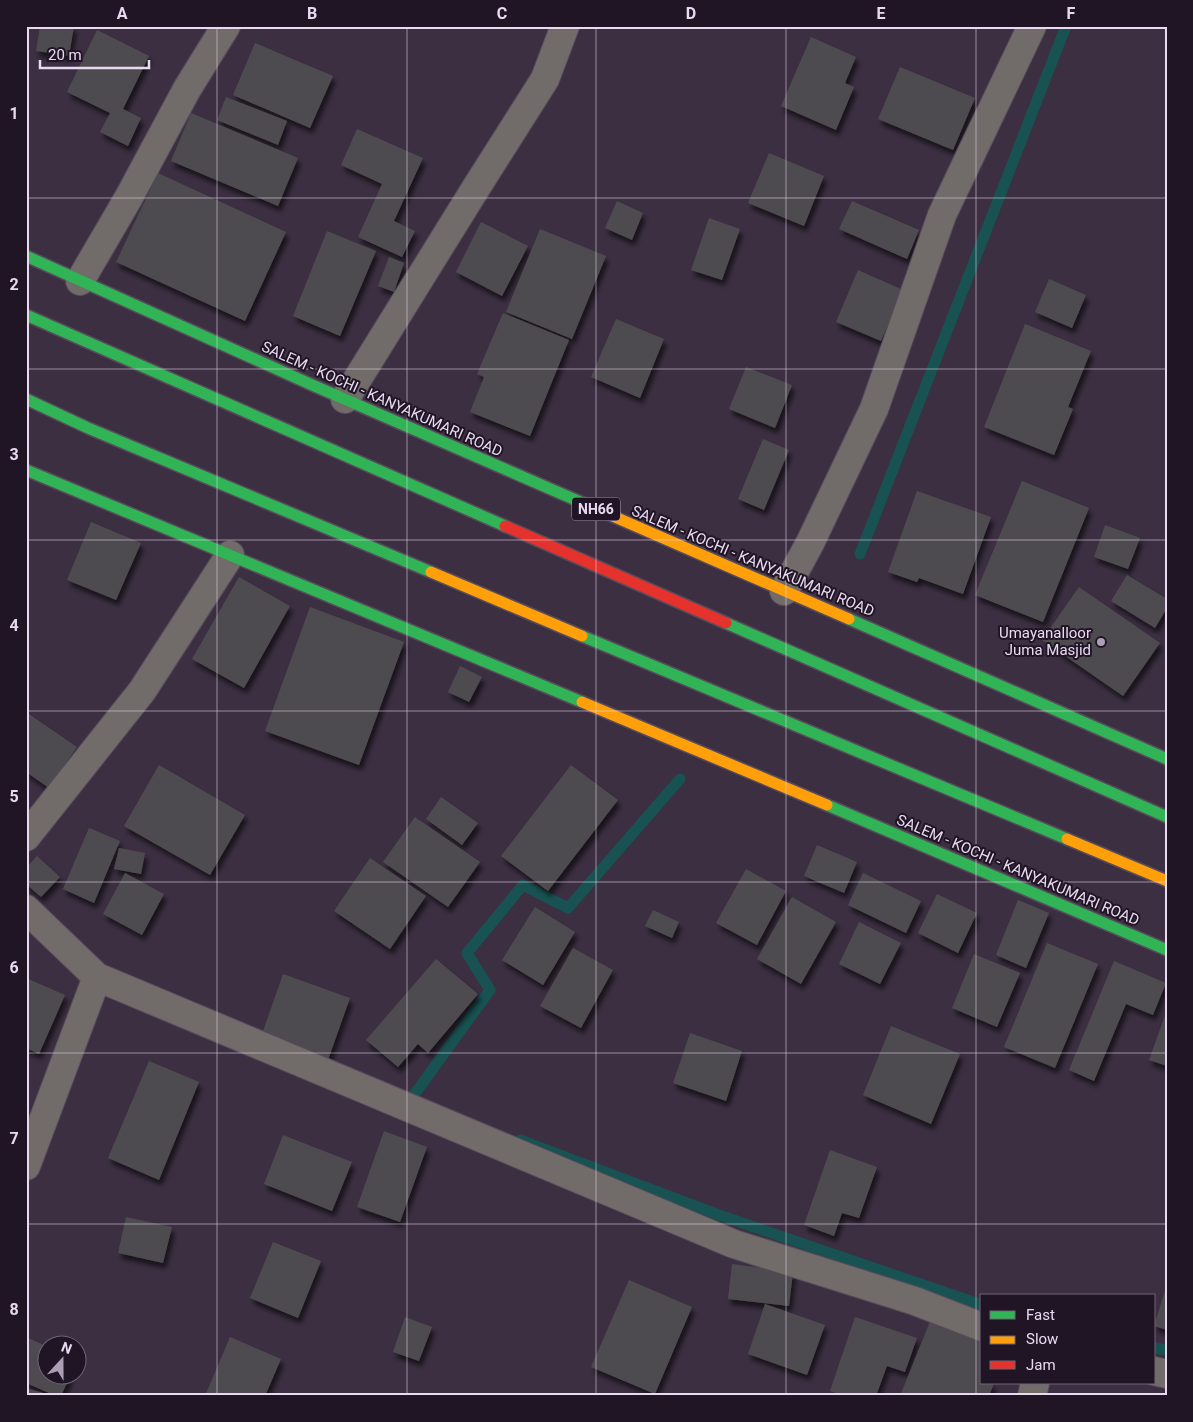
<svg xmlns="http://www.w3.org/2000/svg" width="1193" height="1422" font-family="Roboto,sans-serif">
  <defs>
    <filter id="shadow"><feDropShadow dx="3" dy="5.5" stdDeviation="2.5" flood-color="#0009"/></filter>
  </defs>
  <rect width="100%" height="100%" fill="#3c2f42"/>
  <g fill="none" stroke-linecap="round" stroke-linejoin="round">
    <g stroke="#185252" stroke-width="11">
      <path d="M860,554L1066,26"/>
      <path d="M420,1103L411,1099L490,990L467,953L523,885L568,908L680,779"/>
      <path d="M520,1140L719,1215L982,1305"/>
      <path d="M1154,1348L1167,1350"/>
    </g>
  </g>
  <g fill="#4e4c4f" filter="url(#shadow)">
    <path d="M40,26H74L69,56L36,51Z"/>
    <path d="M97,30L149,56L123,109L141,118L128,146L100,132L110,113L67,92Z"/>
    <path d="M811,37L856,57L845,83L854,87L836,130L781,106Z"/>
    <path d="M255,43L333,76L310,128L233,95Z"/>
    <path d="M900,67L975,98L953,150L878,119Z"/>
    <path d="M226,97L287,121L278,145L217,120Z"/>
    <path d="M191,113L298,158L278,206L171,161Z"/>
    <path d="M357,129L423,158L394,221L415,231L402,257L358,237L382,184L341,165Z"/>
    <path d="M769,153L824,176L804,226L748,203Z"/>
    <path d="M158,173L286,232L245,321L116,262Z"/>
    <path d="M617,201L643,213L632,240L605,228Z"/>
    <path d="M852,201L919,230L907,259L839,229Z"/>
    <path d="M709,218L740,229L722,280L691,270Z"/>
    <path d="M481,222L528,246L502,296L456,272Z"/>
    <path d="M540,229L606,256L572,339L506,312Z"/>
    <path d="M327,231L376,251L340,336L293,316Z"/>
    <path d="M389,257L404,263L394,292L378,286Z"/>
    <path d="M858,270L903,290L881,341L836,322Z"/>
    <path d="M1049,279L1086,295L1072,328L1035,312Z"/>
    <path d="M503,313L569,340L530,436L470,412L484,377L477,374Z"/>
    <path d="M616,319L664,339L640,398L591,377Z"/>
    <path d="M1025,324L1091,351L1068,407L1073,409L1054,455L984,427Z"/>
    <path d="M746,367L792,385L775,428L729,409Z"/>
    <path d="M763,439L789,450L764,510L738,499Z"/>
    <path d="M1022,481L1089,508L1043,622L975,595Z"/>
    <path d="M917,491L991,517L963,594L919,578L917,582L888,572Z"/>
    <path d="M91,522L141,543L116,600L67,580Z"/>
    <path d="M1105,525L1140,538L1128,569L1094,557Z"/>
    <path d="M1127,575L1167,599V608L1155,628L1111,601Z"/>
    <path d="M239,577L290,606L244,688L192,659Z"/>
    <path d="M1079,587L1160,643L1123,696L1042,640Z"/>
    <path d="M310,607L404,642L359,765L265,731Z"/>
    <path d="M460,666L482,677L469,702L448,692Z"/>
    <path d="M26,712L77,747L49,788L26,772Z"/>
    <path d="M159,765L245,815L210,875L124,826Z"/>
    <path d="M571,765L618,800L548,891L501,856Z"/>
    <path d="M441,797L478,823L462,845L426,819Z"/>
    <path d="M415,817L480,862L448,907L383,862Z"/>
    <path d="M89,828L120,841L94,903L63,889Z"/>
    <path d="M817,845L857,862L844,893L804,876Z"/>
    <path d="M119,848L145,853L141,874L114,869Z"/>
    <path d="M37,856L60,877L41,897L26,884V868Z"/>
    <path d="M370,858L426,896L390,949L334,911Z"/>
    <path d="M746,869L786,891L757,945L716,923Z"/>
    <path d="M125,873L164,894L142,935L103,914Z"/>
    <path d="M863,873L921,901L906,933L848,905Z"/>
    <path d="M937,894L977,913L958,953L918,933Z"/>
    <path d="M792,897L836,922L801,984L757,959Z"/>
    <path d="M1018,900L1049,913L1026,968L996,955Z"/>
    <path d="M535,907L575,932L543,985L502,960Z"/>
    <path d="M653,910L679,922L672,938L645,926Z"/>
    <path d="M859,922L901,943L880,984L839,964Z"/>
    <path d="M1047,943L1098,964L1055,1068L1004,1047Z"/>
    <path d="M573,948L613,970L581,1028L540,1006Z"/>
    <path d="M974,954L1020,973L997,1027L952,1008Z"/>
    <path d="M436,959L478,994L428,1053L418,1044L398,1067L366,1040Z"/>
    <path d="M1114,961L1166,983L1153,1015L1126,1004L1094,1081L1069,1070Z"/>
    <path d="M283,974L350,998L328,1060L261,1037Z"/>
    <path d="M26,978L65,995L39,1054L26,1048Z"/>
    <path d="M1167,1010V1066L1149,1060Z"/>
    <path d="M891,1026L960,1054L931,1124L863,1095Z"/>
    <path d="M690,1033L742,1051L726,1101L673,1083Z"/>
    <path d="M149,1061L199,1082L159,1180L108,1158Z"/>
    <path d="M384,1131L427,1147L400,1222L357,1207Z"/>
    <path d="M283,1135L352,1162L332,1211L264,1184Z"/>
    <path d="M830,1150L877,1167L859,1218L842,1213L834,1236L804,1225Z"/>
    <path d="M126,1217L172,1227L163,1263L118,1253Z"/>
    <path d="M273,1242L321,1261L298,1318L250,1298Z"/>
    <path d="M732,1264L793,1272L789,1306L728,1299Z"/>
    <path d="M629,1280L692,1307L655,1394L591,1367Z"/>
    <path d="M1167,1284V1330L1154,1326Z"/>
    <path d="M765,1304L825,1325L807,1375L748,1354Z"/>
    <path d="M405,1317L432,1327L419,1361L393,1352Z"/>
    <path d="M855,1317L917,1338L905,1372L887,1366L876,1396H843L830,1391Z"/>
    <path d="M931,1319L982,1339V1383H994L989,1396H900Z"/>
    <path d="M26,1337L48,1347V1374H71L61,1396H56L26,1383Z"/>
    <path d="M230,1337L281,1359L265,1396H205Z"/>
    <path d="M26,1388L50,1395V1396H26Z"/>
  </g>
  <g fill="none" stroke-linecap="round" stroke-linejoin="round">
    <g stroke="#574c5c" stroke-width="30">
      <g id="street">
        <path d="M80,281L129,197L187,89L226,26"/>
        <path d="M345,399L474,191L545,79L565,26"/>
        <path d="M784,591L810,543L874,409L942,215L1032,26"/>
        <path d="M26,837L142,691L230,555"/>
        <path d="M26,909L97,977L734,1244L915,1301L982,1327"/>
        <path d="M26,1166L97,977"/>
        <path d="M1154,1371L1167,1374"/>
        <path d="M1032,1396L1035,1383"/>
      </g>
    </g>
    <g stroke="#574c5c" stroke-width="14">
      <g id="fast">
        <path d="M26,256L310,384L585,504"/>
        <path d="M26,315L505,526"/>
        <path d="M26,399L88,428L431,572"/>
        <path d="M26,470L582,702"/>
        <path d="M849,619L1167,759"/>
        <path d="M726,623L1167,817"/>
        <path d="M582,636L1067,839"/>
        <path d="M827,805L1167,950"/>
      </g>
    </g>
    <g stroke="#574c5c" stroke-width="14">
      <g id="slow">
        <path d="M585,504L849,619"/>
        <path d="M431,572L582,636"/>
        <path d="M582,702L827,805"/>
        <path d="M1067,839L1167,881"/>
      </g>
    </g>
    <g stroke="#574c5c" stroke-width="14">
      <path id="jam" d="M505,526L726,623"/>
    </g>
    <use href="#street" stroke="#716b69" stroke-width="28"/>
    <use href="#fast" stroke="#30b455" stroke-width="11"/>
    <use href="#slow" stroke="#ff9f0a" stroke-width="11"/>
    <use href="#jam" stroke="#e5322d" stroke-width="11"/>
  </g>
  <path fill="none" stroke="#e9daf1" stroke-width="1" stroke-opacity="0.55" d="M217,26V1396M407,26V1396M596,26V1396M786,26V1396M976,26V1396M26,198H1167M26,369H1167M26,540H1167M26,711H1167M26,882H1167M26,1053H1167M26,1224H1167"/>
  <circle fill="#ac9eb4" stroke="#201525" stroke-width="2" cx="1101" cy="642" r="5"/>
  <g text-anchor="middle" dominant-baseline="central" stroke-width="4" stroke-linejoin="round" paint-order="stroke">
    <rect fill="#201525" stroke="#ad9fb4" stroke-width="1" x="572" y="497.5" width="48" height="23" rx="4"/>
    <g font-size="14" font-weight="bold" fill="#e9daf1">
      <text x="596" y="509">NH66</text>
    </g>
    <g font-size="15" fill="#e9daf1" stroke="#201525">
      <text transform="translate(382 399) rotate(24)">SALEM - KOCHI - KANYAKUMARI ROAD</text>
      <text transform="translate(753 561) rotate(23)">SALEM - KOCHI - KANYAKUMARI ROAD</text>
      <text transform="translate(1018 870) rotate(23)">SALEM - KOCHI - KANYAKUMARI ROAD</text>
    </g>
    <g font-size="15" fill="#e9daf1" stroke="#201525" text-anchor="end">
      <text x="1091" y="633">Umayanalloor<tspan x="1091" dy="17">Juma Masjid</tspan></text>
    </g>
  </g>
  <rect width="1193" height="1422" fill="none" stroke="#201525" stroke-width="55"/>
  <rect x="980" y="1294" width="175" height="90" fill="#201525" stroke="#706477"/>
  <rect x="990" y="1311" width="25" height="8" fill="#30b455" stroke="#706477"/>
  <text x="1026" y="1320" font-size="15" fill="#e9daf1">Fast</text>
  <rect x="990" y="1336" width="25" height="8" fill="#ff9f0a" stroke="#706477"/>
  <text x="1026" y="1344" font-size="15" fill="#e9daf1">Slow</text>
  <rect x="990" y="1361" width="25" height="8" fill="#e5322d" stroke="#706477"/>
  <text x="1026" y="1370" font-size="15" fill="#e9daf1">Jam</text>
  <g transform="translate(62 1360) rotate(21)"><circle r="24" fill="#201525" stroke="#706477"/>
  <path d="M0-4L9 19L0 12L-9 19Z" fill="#ac9eb4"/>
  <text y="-8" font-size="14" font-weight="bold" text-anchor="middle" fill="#e9daf1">N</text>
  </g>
  <path d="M40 60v8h109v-8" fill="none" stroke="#e9daf1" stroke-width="2.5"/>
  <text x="48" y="60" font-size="15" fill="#e9daf1" stroke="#201525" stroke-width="4" paint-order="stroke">20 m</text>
  <rect x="28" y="28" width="1138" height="1366" fill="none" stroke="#e9daf1" stroke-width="2"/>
  <g font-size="16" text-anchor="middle" font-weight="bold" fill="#e9daf1">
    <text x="122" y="19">A</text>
    <text x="312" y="19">B</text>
    <text x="502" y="19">C</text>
    <text x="691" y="19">D</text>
    <text x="881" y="19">E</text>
    <text x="1071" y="19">F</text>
    <text x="14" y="119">1</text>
    <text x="14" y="290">2</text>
    <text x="14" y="460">3</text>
    <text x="14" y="631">4</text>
    <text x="14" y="802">5</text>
    <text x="14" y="973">6</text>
    <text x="14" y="1144">7</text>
    <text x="14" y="1315">8</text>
  </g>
</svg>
